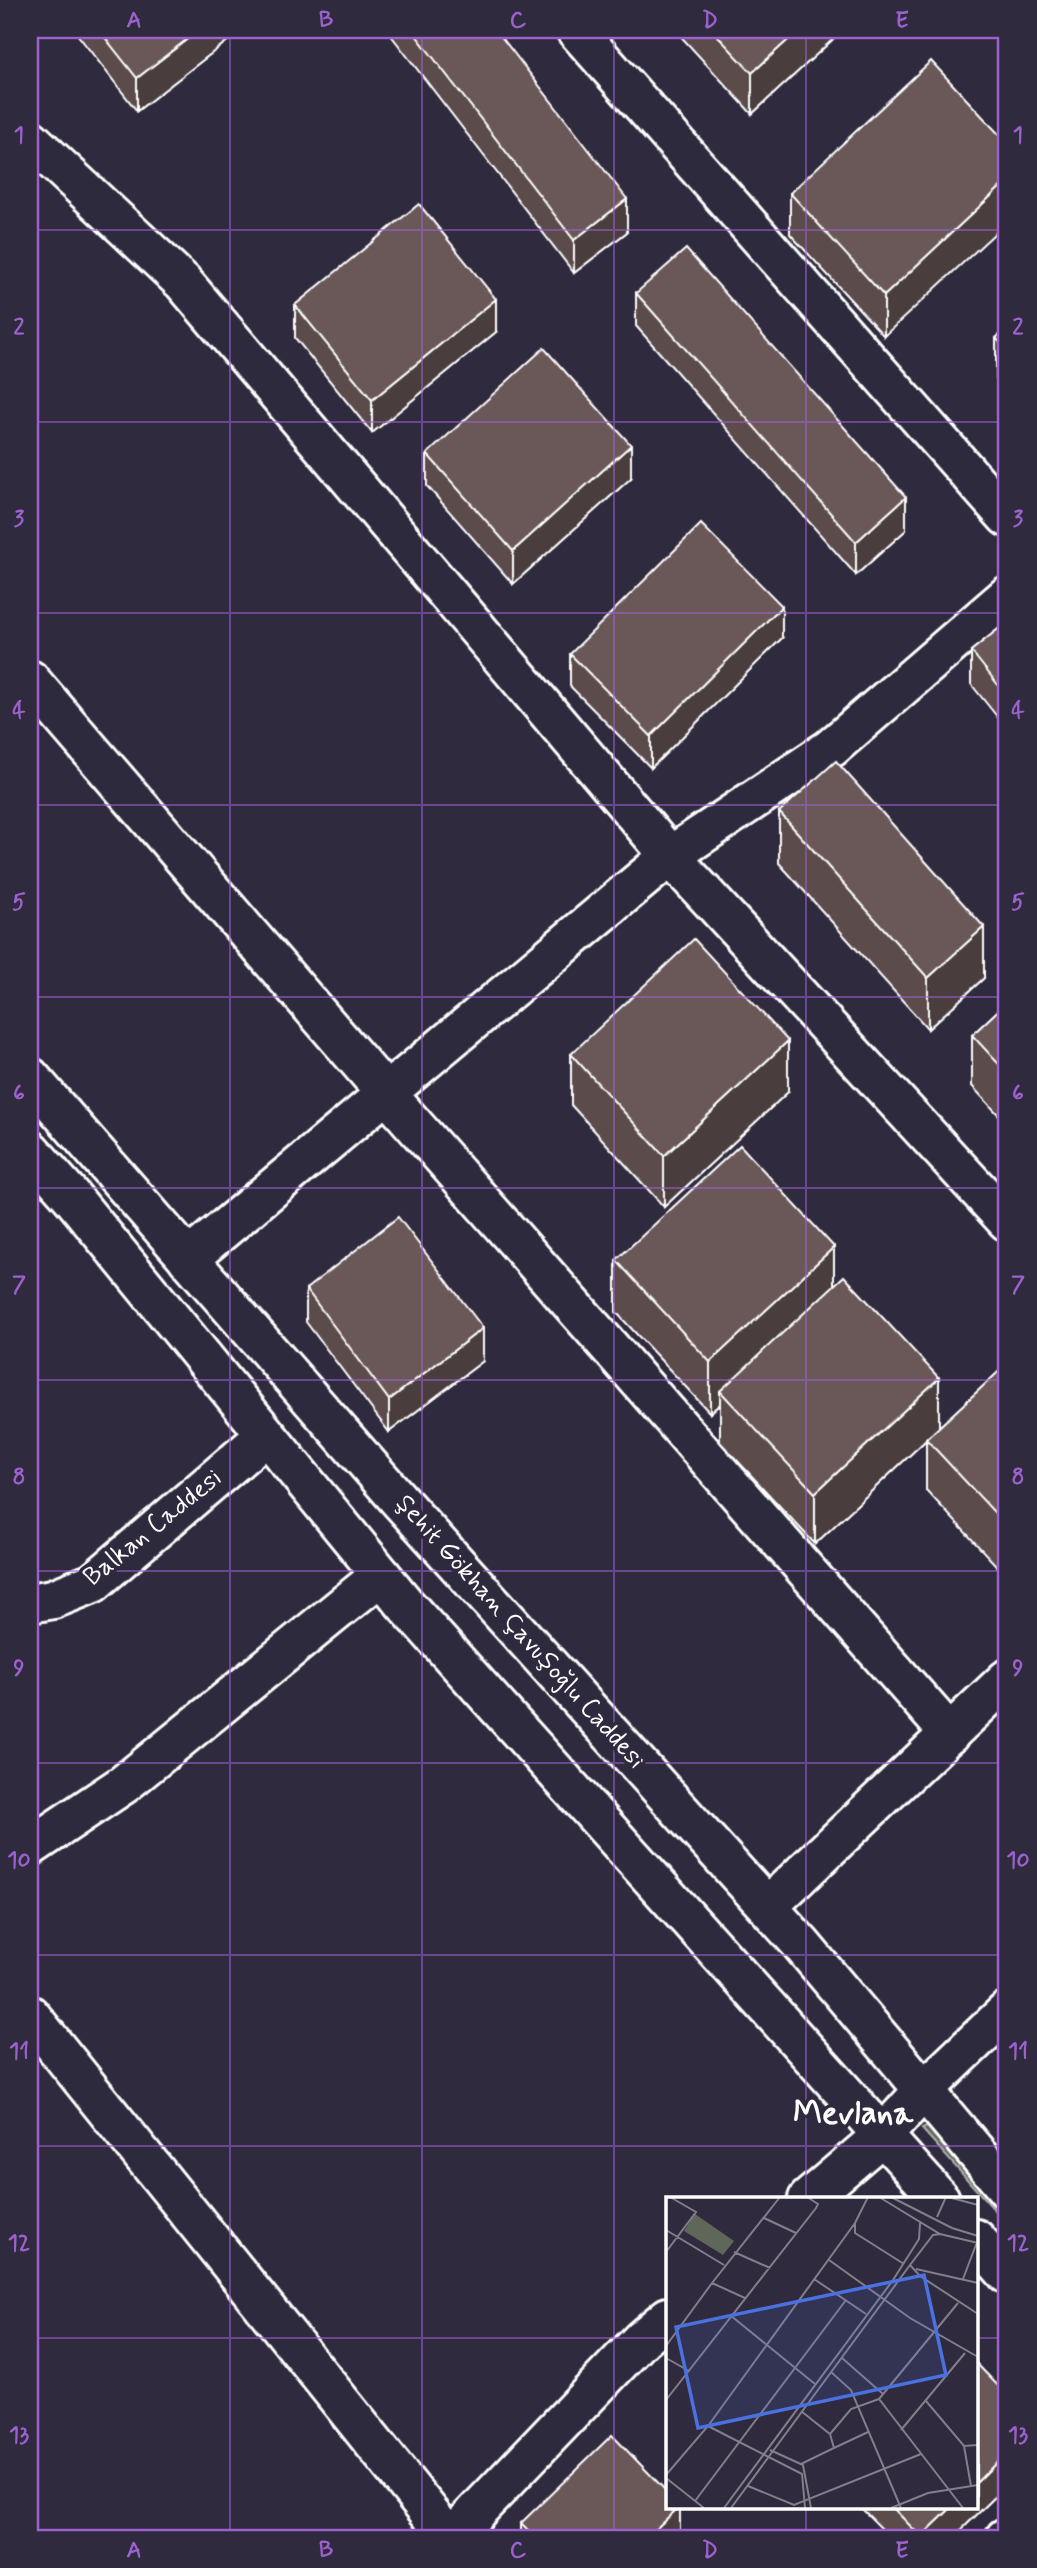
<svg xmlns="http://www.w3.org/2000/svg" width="1037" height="2568" font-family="Mynerve,sans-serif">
  <rect width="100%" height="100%" fill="#2f2a3d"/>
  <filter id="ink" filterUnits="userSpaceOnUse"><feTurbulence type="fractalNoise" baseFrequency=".0143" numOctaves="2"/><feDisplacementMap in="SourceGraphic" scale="14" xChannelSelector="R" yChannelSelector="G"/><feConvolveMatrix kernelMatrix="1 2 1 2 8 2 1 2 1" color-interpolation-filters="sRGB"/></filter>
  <g filter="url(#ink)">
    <path fill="#5f675a" stroke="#afb3ac" stroke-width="2" d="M933,2124L1007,2216V2224L922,2129Z"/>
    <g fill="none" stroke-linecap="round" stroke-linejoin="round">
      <g stroke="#fff" stroke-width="44">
        <g id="minor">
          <path d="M576,30L1007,517"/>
          <path d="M30,139L183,282L670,856L1007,1221"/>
          <path d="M30,680L386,1093L950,1734"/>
          <path d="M30,1077L399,1500L801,1944L1007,2189"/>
          <path d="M30,1150L71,1196L405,1604L940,2199"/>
          <path d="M188,1259L670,856L831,748L1007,596"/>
          <path d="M30,1603L53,1599L93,1583L266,1435"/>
          <path d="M30,1847L124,1784L381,1575"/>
          <path d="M768,1906L1007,1679"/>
          <path d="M30,2015L450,2538"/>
          <path d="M808,2199L883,2135L923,2091L1007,2011"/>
          <path d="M976,2239L1007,2274"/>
          <path d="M451,2538L642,2339L668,2317"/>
          <path d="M1005,2538L1007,2537"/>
        </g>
      </g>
      <use href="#minor" stroke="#2f2a3d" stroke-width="38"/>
    </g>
    <g fill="#5b4c4c" stroke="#fff" stroke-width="2">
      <path d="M74,30H230V39L137,111Z"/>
      <path d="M387,30H496L627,232L574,273Z"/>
      <path d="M675,30H843L752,114Z"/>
      <path d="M1007,143L884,336L790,234V193Z"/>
      <path d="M636,293L906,530L856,575L636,326Z"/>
      <path d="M295,305L496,332L372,433L295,338Z"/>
      <path d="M1007,329V391L996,379V338Z"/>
      <path d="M427,454L631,478L513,584L427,486Z"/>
      <path d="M1007,622V729L971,684V651Z"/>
      <path d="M782,638L651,768L570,686V654Z"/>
      <path d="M779,812L984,978L928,1029L779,863Z"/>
      <path d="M1007,1002V1124L972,1086V1035Z"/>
      <path d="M571,1054L788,1092L664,1207L571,1105Z"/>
      <path d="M616,1260L834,1285L939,1427L1007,1364V1577L926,1490V1440L815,1544L720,1442V1404L710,1413L616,1312Z"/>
      <path d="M306,1289L483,1361L389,1432L306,1322Z"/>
      <path d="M1007,2485L953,2538H891L860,2507H976Z"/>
      <path d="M680,2507V2538H521V2523Z"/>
    </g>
    <g fill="#4a3e3e" stroke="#fff" stroke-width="2">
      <path d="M199,30H230V39L137,111V78Z"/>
      <path d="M799,30H843L752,114V73Z"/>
      <path d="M1007,181V222L884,336V296Z"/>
      <path d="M627,199V232L574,273V240Z"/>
      <path d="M496,299V332L372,433V400Z"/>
      <path d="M631,445V478L513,584V551Z"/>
      <path d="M906,497V530L856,575V542Z"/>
      <path d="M782,606V638L651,768V736Z"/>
      <path d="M984,927V978L928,1029V978Z"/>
      <path d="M788,1041V1092L664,1207V1156Z"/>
      <path d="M834,1247V1298L720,1391V1404L710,1413V1362Z"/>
      <path d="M483,1328V1361L389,1432V1400Z"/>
      <path d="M939,1378V1429L926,1439V1440L815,1544V1493Z"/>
      <path d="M1007,2452V2485L953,2538H921V2537L952,2507H976V2483Z"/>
      <path d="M679,2507H680V2538H646Z"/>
    </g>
    <g fill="#6a5858" stroke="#fff" stroke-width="2">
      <path d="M99,30H199L137,78Z"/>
      <path d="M412,30H496L627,199L574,240Z"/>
      <path d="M712,30H799L752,73Z"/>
      <path d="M931,61L1007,143V181L884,296L790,193Z"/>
      <path d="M419,204L496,299L372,400L295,305Z"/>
      <path d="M686,249L906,497L856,542L636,293Z"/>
      <path d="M1007,329V350L996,338Z"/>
      <path d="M544,348L631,445L513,551L427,454Z"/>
      <path d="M701,524L782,606L651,736L570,654Z"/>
      <path d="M1007,622V696L971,651Z"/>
      <path d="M836,761L984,927L928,978L779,812Z"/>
      <path d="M694,939L788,1041L664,1156L571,1054Z"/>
      <path d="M1007,1002V1073L972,1035Z"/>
      <path d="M740,1145L834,1247L710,1362L616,1260Z"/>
      <path d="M398,1217L483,1328L389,1400L306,1289Z"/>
      <path d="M844,1276L939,1378L815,1493L720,1391Z"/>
      <path d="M1007,1364V1526L926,1439Z"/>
      <path d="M976,2363L1007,2395V2452L976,2483Z"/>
      <path d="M612,2435L668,2493V2507H679L646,2538H536L521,2523Z"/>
      <path d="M892,2507H952L921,2537Z"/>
    </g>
  </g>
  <path fill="none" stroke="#9c61cf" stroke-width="2" stroke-opacity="0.55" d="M230,30V2538M422,30V2538M614,30V2538M806,30V2199M30,230H1007M30,422H1007M30,613H1007M30,805H1007M30,997H1007M30,1188H1007M30,1380H1007M30,1571H1007M30,1763H1007M30,1955H1007M30,2146H1007M30,2338H668M976,2338H1007M806,2507V2538"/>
  <g text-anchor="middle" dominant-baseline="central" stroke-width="7" stroke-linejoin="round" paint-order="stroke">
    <g font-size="26" fill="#fff" stroke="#2f2a3d">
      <text transform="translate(153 1528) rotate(-39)">Balkan Caddesi</text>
      <text transform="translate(520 1632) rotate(48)">Şehit Gökhan Çavuşoğlu Caddesi</text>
    </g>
    <g font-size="33" font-weight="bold" fill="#fff" stroke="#2f2a3d">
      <text x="853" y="2114">Mevlana</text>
    </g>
  </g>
  <g transform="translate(666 2197)">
    <rect width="312" height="312" fill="#2f2a3d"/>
    <path d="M29,17L68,44L57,58L18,34Z" fill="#5f675a"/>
    <path fill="none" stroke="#827f8b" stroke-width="2" d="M202,0L189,26V36L238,67M213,0L274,37L312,46M225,0L286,31L312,39M282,0L312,8M271,20L280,0M98,21L130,36M0,33L58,68M0,55L30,15L4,0M68,55L104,71M163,63L244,121L312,160M244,68L254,79L312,117M250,72L312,86M148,82L200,117M297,82L311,45M79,101L46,86L114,0M64,118L149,187M0,149L46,86M0,161L23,174M176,161L217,197M165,175L185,193L235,311M213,202L292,106M0,203L150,11L152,7L141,0M260,204L298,249L312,248M135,214L164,237L185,212L213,202L297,311M42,229L136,277L139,311M235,233L299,156M298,249L305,289M168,251L202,235M104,253L137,268L145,311M135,267L168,251L164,237M0,278L42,229L189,26M0,281L38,311M82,289L128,308L255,257M29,304L180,103M58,311L227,83L253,42L254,26M65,311L244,68L267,38L274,37M225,311L262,296L312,288"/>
    <path fill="#4a71e0" fill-opacity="0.15" stroke="#4a71e0" stroke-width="3.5" d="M258,78L280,178L32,231L10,130Z"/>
    <rect width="312" height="312" fill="none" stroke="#fff" stroke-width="3.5"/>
  </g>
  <rect width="1037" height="2568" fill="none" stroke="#2f2a3d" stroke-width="77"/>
  <rect x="38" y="38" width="960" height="2492" fill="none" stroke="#9c61cf" stroke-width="2.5"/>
  <g font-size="23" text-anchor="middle" font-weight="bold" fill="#9c61cf">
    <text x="134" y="27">A</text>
    <text x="326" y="27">B</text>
    <text x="518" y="27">C</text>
    <text x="710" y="27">D</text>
    <text x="902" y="27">E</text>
    <text x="19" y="142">1</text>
    <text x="1018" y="142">1</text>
    <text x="19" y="334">2</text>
    <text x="1018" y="334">2</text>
    <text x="19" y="526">3</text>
    <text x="1018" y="526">3</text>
    <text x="19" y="717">4</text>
    <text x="1018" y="717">4</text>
    <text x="19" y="909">5</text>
    <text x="1018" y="909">5</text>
    <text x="19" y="1100">6</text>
    <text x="1018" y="1100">6</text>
    <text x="19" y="1292">7</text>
    <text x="1018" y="1292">7</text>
    <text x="19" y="1484">8</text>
    <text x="1018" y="1484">8</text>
    <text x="19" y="1675">9</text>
    <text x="1018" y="1675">9</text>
    <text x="19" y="1867">10</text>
    <text x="1018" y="1867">10</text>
    <text x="19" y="2058">11</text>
    <text x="1018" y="2058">11</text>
    <text x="19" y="2250">12</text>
    <text x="1018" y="2250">12</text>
    <text x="19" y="2442">13</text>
    <text x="1018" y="2442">13</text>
    <text x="134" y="2557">A</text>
    <text x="326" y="2557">B</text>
    <text x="518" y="2557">C</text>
    <text x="710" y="2557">D</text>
    <text x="902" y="2557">E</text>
  </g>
</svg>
